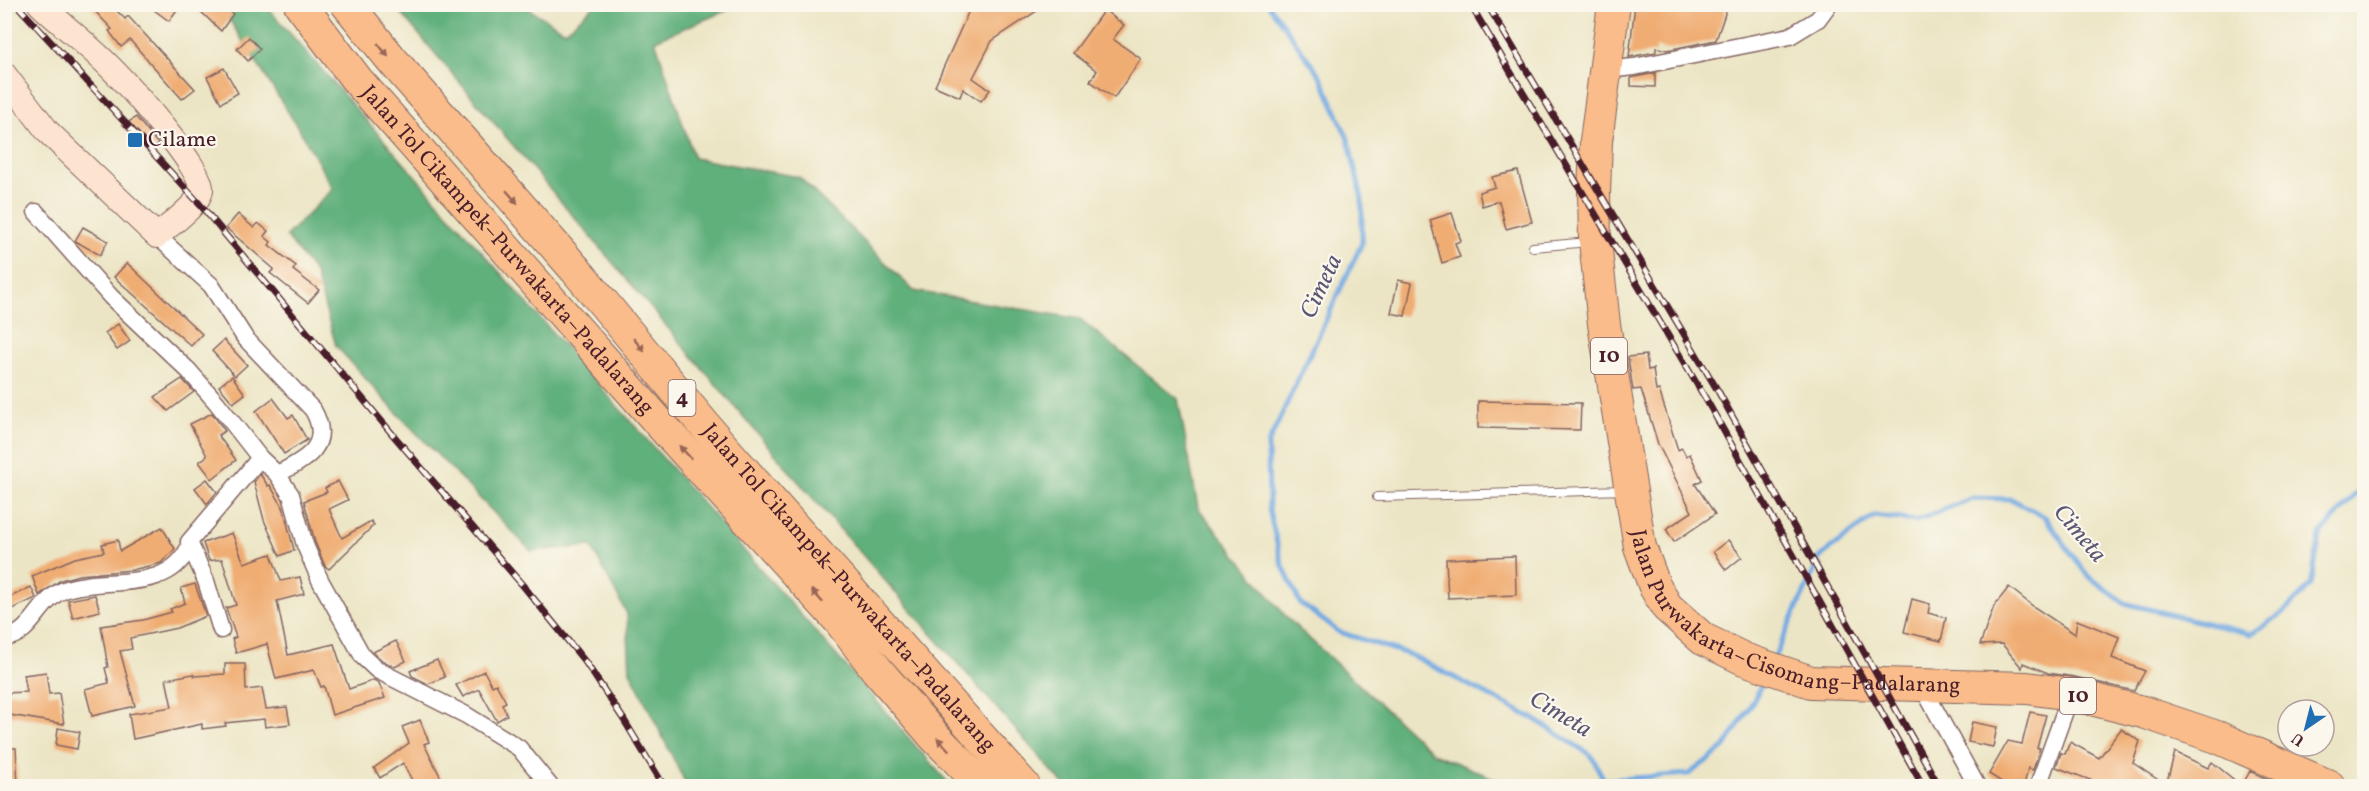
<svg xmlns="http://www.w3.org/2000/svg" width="2369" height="791" font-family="Vollkorn,serif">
  <rect width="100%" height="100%" fill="#fbf7ec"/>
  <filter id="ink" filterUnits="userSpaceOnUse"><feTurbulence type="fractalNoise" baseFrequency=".0167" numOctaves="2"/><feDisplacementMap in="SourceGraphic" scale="12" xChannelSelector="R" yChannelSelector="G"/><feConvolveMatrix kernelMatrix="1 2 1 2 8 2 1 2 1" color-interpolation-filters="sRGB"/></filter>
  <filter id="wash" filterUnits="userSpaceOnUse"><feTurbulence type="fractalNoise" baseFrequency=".008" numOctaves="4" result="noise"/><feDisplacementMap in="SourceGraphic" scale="24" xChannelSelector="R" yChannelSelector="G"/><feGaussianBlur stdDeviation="1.35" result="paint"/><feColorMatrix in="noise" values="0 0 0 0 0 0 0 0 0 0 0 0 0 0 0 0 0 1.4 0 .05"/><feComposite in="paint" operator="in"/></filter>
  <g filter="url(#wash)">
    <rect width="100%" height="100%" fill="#ece5c5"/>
    <g fill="#61b07b" stroke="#566853" stroke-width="1.5">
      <path d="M220,5H265L951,786H687L630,671L627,614L591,546L531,551L395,411L336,346L315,273L286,236L333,189L304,137Z"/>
      <path d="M394,5H522L565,31L595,5H728V10L655,40L694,158L799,177L914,291L1080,319L1178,399L1198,508L1287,618L1433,753L1512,786H1065L797,480Z"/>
    </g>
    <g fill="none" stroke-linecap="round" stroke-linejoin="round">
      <g stroke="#72a9e1" stroke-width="5">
        <path d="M1268,4L1321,77L1348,139L1362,199V243L1268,444L1269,510L1282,564L1300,603L1339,632L1411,655L1534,719L1591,755L1604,780L1689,774L1724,748L1754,700L1765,677"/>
        <path d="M1774,658L1821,556L1874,516L1916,521L1973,498L2011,499L2045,517L2087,575L2124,603L2251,634L2283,613L2311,585L2320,535L2364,484"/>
      </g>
    </g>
    <g id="blocks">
      <g fill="#f0ad73">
        <path d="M88,4H110L125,19L128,16L195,89L182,99L130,40L121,47L109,31L112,29Z"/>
        <path d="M146,4H181L169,21Z"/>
        <path d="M193,4H220L233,14L221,31Z"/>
        <path d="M972,4H1047L992,41L973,78L990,90L981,101L963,89L960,97L935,86Z"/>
        <path d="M1635,4H1724L1725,14L1716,40L1667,50L1656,47V52L1629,57Z"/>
        <path d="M1104,10L1124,25L1113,39L1141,59L1114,98L1090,81L1097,71L1073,53Z"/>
        <path d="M249,37L260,49L248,61L237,49Z"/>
        <path d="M224,68L238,93L221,103L207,77Z"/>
        <path d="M1655,73V87L1631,86V78Z"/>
        <path d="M136,117L158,144L153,149L129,122Z"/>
        <path d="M1518,171L1532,222L1506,229L1499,201L1482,206L1479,192L1495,187L1492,177Z"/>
        <path d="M1452,213L1461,241L1455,243L1460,257L1442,263L1430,220Z"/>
        <path d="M238,214L254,228L258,223L268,231L264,236L271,242L269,245L296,266L293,270L319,290L308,303L270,273L274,269L226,228Z"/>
        <path d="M83,227L108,241L100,255L75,241Z"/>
        <path d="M127,263L202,334L191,346L114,277Z"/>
        <path d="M1398,280L1412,283L1405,316L1391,313Z"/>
        <path d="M118,324L130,341L117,350L105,333Z"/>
        <path d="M224,340L247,365L235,376L212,351Z"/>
        <path d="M1646,355L1648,370L1653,369L1656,391L1659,390L1678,450L1682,448L1686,456L1690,454L1702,480L1695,484L1715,514L1674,542L1666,529L1692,512L1658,444L1641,389L1633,390L1628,357Z"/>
        <path d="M232,376L245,394L233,403L219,386Z"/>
        <path d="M182,379L194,392L168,411L155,397Z"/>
        <path d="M273,398L288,418L293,415L307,440L284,454L256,411Z"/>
        <path d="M1478,401L1581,403L1580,430L1478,428Z"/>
        <path d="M212,413L225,431L218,435L236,460L212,479L199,462L207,456L190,424Z"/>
        <path d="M260,474L268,486L270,485L283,507L294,550L280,556L264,520L254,482Z"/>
        <path d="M207,479L217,492L207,504L195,488Z"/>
        <path d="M338,481L348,500L329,509L342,538L371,521L374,525L329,569L325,566L315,542L304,501L327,492L325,488Z"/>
        <path d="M162,527L175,549L161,563L132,570L79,575L61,580L39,595L32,576L75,558L104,552L102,544L118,540L120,551Z"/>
        <path d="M232,533L244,563L271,554L281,581L300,577L304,594L277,601L288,655L334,644L349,689L374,680L379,683L385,698L332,715L324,686L321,687L314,670L276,679L267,644L236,653L232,639L236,637L226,608L236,605L222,559L209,561L203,543Z"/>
        <path d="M1728,540L1742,557L1726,570L1713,552Z"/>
        <path d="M1515,556L1516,595L1448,598L1446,559Z"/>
        <path d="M195,584L206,616L177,628L130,638L132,649L120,651L135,706L92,716L85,689L109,683L105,668L108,667L101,626L143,620L172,612L170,609L185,603L181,588Z"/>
        <path d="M31,587L36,598L4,613V600Z"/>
        <path d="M2009,587L2034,607L2075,634L2077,620L2119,637L2112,658L2145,671L2134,691L2075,677L2048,673L2023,663L2022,668L2002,644L1980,645L1994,606Z"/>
        <path d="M95,595L100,611L73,618L68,600Z"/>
        <path d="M1912,599L1930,604L1928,613L1946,618L1941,641L1904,632Z"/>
        <path d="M396,641L406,661L395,667L383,661L373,652Z"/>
        <path d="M437,660L445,677L428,684L412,676L410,671Z"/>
        <path d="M225,664H245L246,690L262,688L266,709L287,707L290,724L265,727L264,719L225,723L226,726L202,729V724L133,739L129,714L172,707L166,679L193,674L194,676L225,674Z"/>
        <path d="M484,671L492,686L496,684L506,702L502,704L507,715L497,721L479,689L463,697L456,685Z"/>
        <path d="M46,672L49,694L59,693L64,724L4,714V693L27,692L24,675Z"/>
        <path d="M2030,712L2046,715L2037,748H2040L2033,770L2028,768L2024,786H2008L1989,774L2008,741L2022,744Z"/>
        <path d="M420,720L429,742L424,744L442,780L440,781L442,786H415L403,763L380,778L374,768L409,743L402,727Z"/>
        <path d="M1972,722L1997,727L1993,747L1968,742Z"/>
        <path d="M58,728L80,732L77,749L56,745Z"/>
        <path d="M2121,729L2140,741L2133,763L2166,785L2175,752L2208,768L2212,762L2242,786L2250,771L2282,786H2089L2093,781L2056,767L2061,753L2065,754L2070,742L2099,758Z"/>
        <path d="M4,748H16L18,786H4Z"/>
      </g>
    </g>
  </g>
  <g filter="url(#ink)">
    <use href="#blocks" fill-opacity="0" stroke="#836461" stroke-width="1.5"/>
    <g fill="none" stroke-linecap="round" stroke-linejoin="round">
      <g stroke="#836461" stroke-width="10">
        <g id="lane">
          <path d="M1533,247L1589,242"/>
          <path d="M1377,497L1626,490"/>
        </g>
      </g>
      <g stroke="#836461" stroke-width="19">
        <g id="street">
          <path d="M1605,70L1634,67L1790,36L1818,19L1829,4"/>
          <path d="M36,212L111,297L189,371L217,403L260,458L277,474L291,495L305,545L320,580L363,657L377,670L466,715L519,748L550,786"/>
          <path d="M157,236L211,285L245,338L313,410C333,445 306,460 277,474"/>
          <path d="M221,630L206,581L189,542L260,458"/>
          <path d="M4,638C33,635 38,600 64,590C104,575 168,595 189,547"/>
          <path d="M1922,686L1977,786"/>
          <path d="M2038,786L2071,694"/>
        </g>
      </g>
      <g stroke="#836461" stroke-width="26">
        <path id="secondary" d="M4,74L48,132L157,236C168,226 200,204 201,190C204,169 126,83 109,66C87,44 62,25 40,4"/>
      </g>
      <g stroke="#836461" stroke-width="34">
        <g id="highway">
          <path id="s1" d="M300,4L357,80L662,426L839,620L877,670L935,737L983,786"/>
          <path id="s2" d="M347,4L392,60L576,270L721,445L1024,786"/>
          <path id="s3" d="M1614,4L1596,141L1594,193L1595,241L1604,324L1640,547L1655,587L1667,607L1703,639L1744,659L1811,682L2027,688L2071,694L2143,712L2217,737L2329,786"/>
        </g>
      </g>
      <use href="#lane" stroke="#fff" stroke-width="8"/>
      <use href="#street" stroke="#fff" stroke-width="16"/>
      <use href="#secondary" stroke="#fde4d0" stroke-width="24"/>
      <use href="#highway" stroke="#f9bc8a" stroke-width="32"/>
      <g stroke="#4a1f2b" stroke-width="7">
        <g id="rail">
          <path d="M16,4L197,201L394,436L525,588L586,663L624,720L664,786"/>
          <path d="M1470,4L1707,401L1923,786"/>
          <path d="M1487,4L1718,391L1939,786"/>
        </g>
      </g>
      <use href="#rail" stroke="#fbf7ec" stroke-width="4.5" stroke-dasharray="14" stroke-linecap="butt"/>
    </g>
    <defs><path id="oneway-solid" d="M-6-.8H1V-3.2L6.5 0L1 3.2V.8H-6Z" transform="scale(1.5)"/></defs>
    <g fill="#996656">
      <use href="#oneway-solid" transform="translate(383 50) rotate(51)"/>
      <use href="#oneway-solid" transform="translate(512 197) rotate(49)"/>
      <use href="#oneway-solid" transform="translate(639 345) rotate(50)"/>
      <use href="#oneway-solid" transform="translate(685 452) rotate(-133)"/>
      <use href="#oneway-solid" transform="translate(817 596) rotate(-132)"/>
      <use href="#oneway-solid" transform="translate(943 744) rotate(-134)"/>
    </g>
  </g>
  <rect fill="#1f6fb2" stroke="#fbf7ec" stroke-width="2" x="127" y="132" width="16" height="16" rx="3"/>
  <g text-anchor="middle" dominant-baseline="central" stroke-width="4.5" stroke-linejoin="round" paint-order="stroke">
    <g fill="#fbf7ec" stroke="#7f6065" stroke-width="1.5">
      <rect x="1591" y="338" width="36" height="36" rx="4.5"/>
      <rect x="668.5" y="380" width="27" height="36" rx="4.5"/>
      <rect x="2060" y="678" width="36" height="36" rx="4.5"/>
    </g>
    <g font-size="21" font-weight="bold" fill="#4a1f2b">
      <text x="1609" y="356">10</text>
      <text x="682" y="398">4</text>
      <text x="2078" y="696">10</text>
    </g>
    <g font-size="22" fill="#4a1f2b" stroke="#fbf7ec" text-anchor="start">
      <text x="148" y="140">Cilame</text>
    </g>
    <g font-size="22" fill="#4a1f2b" stroke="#fbf7ec">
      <text stroke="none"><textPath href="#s1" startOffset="322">Jalan Tol Cikampek–Purwakarta–Padalarang</textPath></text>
      <text stroke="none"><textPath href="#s2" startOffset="770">Jalan Tol Cikampek–Purwakarta–Padalarang</textPath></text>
      <text stroke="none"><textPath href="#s3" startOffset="729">Jalan Purwakarta–Cisomang–Padalarang</textPath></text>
    </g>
    <g font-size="24" font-style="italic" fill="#5a5674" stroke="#fbf7ec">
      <text transform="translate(1322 287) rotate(-65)">Cimeta</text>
      <text transform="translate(2079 534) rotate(50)">Cimeta</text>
      <text transform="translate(1560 715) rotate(31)">Cimeta</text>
    </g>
  </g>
  <rect width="2369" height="791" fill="none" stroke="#fbf7ec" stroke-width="24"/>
  <g transform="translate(2306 728) rotate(215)"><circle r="28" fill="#fbf7ec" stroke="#b4a19f" stroke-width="1.5"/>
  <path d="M0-4.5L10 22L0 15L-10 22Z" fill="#1f6fb2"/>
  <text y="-9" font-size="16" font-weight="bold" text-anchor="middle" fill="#4a1f2b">U</text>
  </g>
</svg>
